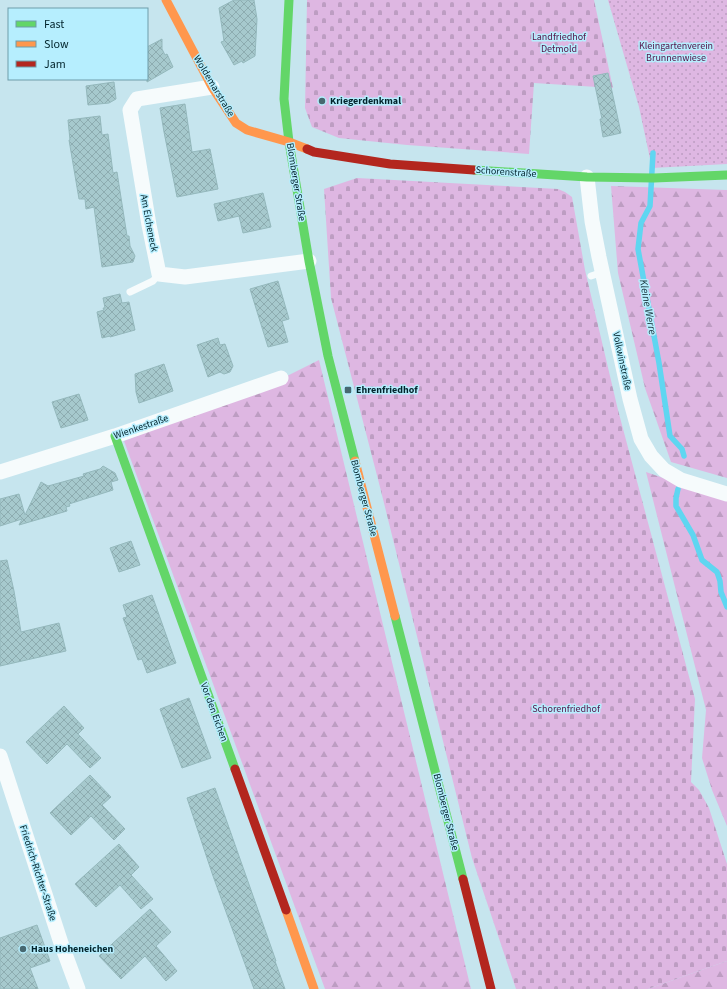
<svg xmlns="http://www.w3.org/2000/svg" width="727" height="989" font-family="'Source Sans 3',sans-serif">
  <defs>
    <pattern id="forest-firs" width="22" height="20" patternUnits="userSpaceOnUse"><rect width="22" height="20" fill="#deb7e2"/><path d="M5 1l3.5 6h-7zM16 11l3.5 6h-7z" fill="#bd9dc2"/></pattern>
    <pattern id="cemetery-stones" width="16" height="16" patternUnits="userSpaceOnUse"><rect width="16" height="16" fill="#deb7e2"/><path d="M2 7V4a2 2 0 0 1 4 0v3zM10 15v-3a2 2 0 0 1 4 0v3z" fill="#bd9dc2"/></pattern>
    <pattern id="garden-dots" width="8" height="8" patternUnits="userSpaceOnUse"><rect width="8" height="8" fill="#deb7e2"/><path d="M2 2h.1M6 6h.1" fill="none" stroke="#bd9dc2" stroke-width="1.8" stroke-linecap="round"/></pattern>
    <pattern id="building-cross-hatch" width="8" height="8" patternUnits="userSpaceOnUse"><rect width="8" height="8" fill="#a6c9cd"/><path d="M0 0l8 8M0 8l8-8" fill="none" stroke="#8dacb0"/></pattern>
  </defs>
  <rect width="100%" height="100%" fill="#c6e5ee"/>
  <g fill="url(#forest-firs)">
    <path d="M611,186L727,190V478L671,462L645,388L618,273Z"/>
    <path d="M319,360L471,989H325L124,441L281,379Z"/>
    <path d="M646,472L727,500V826L712,790L702,758L706,710Z"/>
    <path d="M727,961V989H648Z"/>
  </g>
  <g fill="url(#cemetery-stones)">
    <path d="M307,0H594L613,88L534,83L529,154L407,145L339,138L312,127L305,108Z"/>
    <path d="M357,178L558,189L565,192L572,197L585,270L618,410L695,699L691,782L699,790L709,808L727,864V961L648,989H516L472,858L381,491L331,298L324,189Z"/>
  </g>
  <path fill="url(#garden-dots)" d="M608,0H727V164L652,168L639,107Z"/>
  <g fill="none" stroke-linecap="round" stroke-linejoin="round">
    <g stroke="#5fd6f1" stroke-width="5.5">
      <path d="M653,153L650,206L641,223L638,249L659,363L670,436L682,449L684,456"/>
      <path d="M678,489L676,498V506L693,535L702,560L717,572L720,581L721,592L727,607"/>
    </g>
  </g>
  <g fill="url(#building-cross-hatch)" stroke="#94b8bc">
    <path d="M234,0H254L257,19L255,56L243,63L242,61L234,65L221,42L224,41L219,8Z"/>
    <path d="M162,39V49L165,55L167,54L173,67L147,82V47Z"/>
    <path d="M608,73L621,133L603,137L600,119H602L593,76Z"/>
    <path d="M114,82L116,99L109,103L88,105L86,86Z"/>
    <path d="M185,104L192,152L210,149L218,189L177,197L164,132L160,108Z"/>
    <path d="M100,116L102,135L108,134L113,173L117,172L127,236H129L130,246L135,256L133,262L102,267L94,207L86,209L85,199H79L69,140H70L68,120Z"/>
    <path d="M263,193L271,227L243,233L239,216L218,221L214,204Z"/>
    <path d="M278,281L289,319L282,321L288,342L268,347L250,289Z"/>
    <path d="M120,294L122,303L129,302L135,330L110,337V336L102,338L97,312L104,310L103,308H105L103,298Z"/>
    <path d="M218,338L220,345L225,344L233,366L230,372L224,374L220,372L208,377L197,345Z"/>
    <path d="M164,364L173,391L139,403L136,392L135,374Z"/>
    <path d="M79,394L88,420L61,428L52,402Z"/>
    <path d="M103,466L115,473L118,480L111,482L113,490L69,504L70,506L66,507L67,511L19,525L22,519L0,526V499L19,494L25,515L41,482L48,486L84,476L83,474L100,469Z"/>
    <path d="M131,541L140,565L119,572L110,548Z"/>
    <path d="M7,560L14,591L21,632L59,623L66,651L0,666V561Z"/>
    <path d="M152,595L176,663L147,673L142,659L138,660L123,618L127,617L123,605Z"/>
    <path d="M189,698L211,758L182,768L160,709Z"/>
    <path d="M64,706L84,728L78,734L101,758L90,768L67,744L47,764L26,742Z"/>
    <path d="M90,775L111,797L102,805L125,829L114,840L91,816L71,835L50,813Z"/>
    <path d="M215,788L276,961H275L285,989H254L213,876L187,798Z"/>
    <path d="M119,844L139,867L131,875L153,899L141,909L120,885L96,907L75,884Z"/>
    <path d="M150,909L171,932L156,946L177,971L166,981L145,956L121,979L99,956Z"/>
    <path d="M37,925L50,961L30,968L38,989H0V938Z"/>
  </g>
  <g fill="none" stroke-linecap="round" stroke-linejoin="round">
    <g stroke="#f6fbfc" stroke-width="7">
      <path d="M591,276L603,272"/>
      <path d="M130,292L153,281L159,274"/>
    </g>
    <g stroke="#f6fbfc" stroke-width="15">
      <path d="M212,87L137,99L130,110L149,225L159,274L185,277L309,261"/>
      <path d="M587,177L592,221L599,257L630,399L641,439L651,456L664,470L681,480L727,494"/>
      <path d="M0,472L115,436L281,378"/>
      <path d="M0,756L61,943L78,989"/>
    </g>
    <g stroke="#63d668" stroke-width="9">
      <path d="M289,0L284,99L289,142L309,261L328,356L355,461"/>
      <path d="M474,170L587,177L654,178L727,175"/>
      <path d="M115,436L235,769"/>
      <path d="M395,616L463,879"/>
    </g>
    <g stroke="#ff974d" stroke-width="9">
      <path d="M166,0L212,87L236,123L247,130L289,142L307,149"/>
      <path d="M355,461L395,616"/>
      <path d="M286,910L314,989"/>
    </g>
    <g stroke="#b3261e" stroke-width="9">
      <path d="M307,149L314,152L390,164L474,170"/>
      <path d="M235,769L286,910"/>
      <path d="M463,879L491,989"/>
    </g>
  </g>
  <g fill="#476870" stroke="#b6eefe" stroke-width="1.5">
    <circle cx="322" cy="101" r="4"/>
    <rect x="344" y="386" width="8" height="8" rx="2"/>
    <circle cx="23" cy="949" r="4"/>
  </g>
  <g text-anchor="middle" dominant-baseline="central" stroke-width="3" stroke-linejoin="round" paint-order="stroke">
    <g font-size="10" fill="#541146" stroke="#b6eefe">
      <text x="559" y="37">Landfriedhof<tspan x="559" dy="12">Detmold</tspan></text>
      <text x="676" y="46">Kleingartenverein<tspan x="676" dy="12">Brunnenwiese</tspan></text>
      <text x="566" y="709">Schorenfriedhof</text>
    </g>
    <g font-size="10" fill="#02242c" stroke="#b6eefe">
      <text transform="translate(214 86) rotate(59)">Woldemarstraße</text>
      <text transform="translate(506 172) rotate(4)">Schorenstraße</text>
      <text transform="translate(296 182) rotate(81)">Blomberger Straße</text>
      <text transform="translate(149 223) rotate(79)">Am Eicheneck</text>
      <text transform="translate(622 361) rotate(78)">Volkwinstraße</text>
      <text transform="translate(141 427) rotate(-19)">Wienkestraße</text>
      <text transform="translate(364 498) rotate(75)">Blomberger Straße</text>
      <text transform="translate(214 712) rotate(70)">Vor den Eichen</text>
      <text transform="translate(446 812) rotate(76)">Blomberger Straße</text>
      <text transform="translate(38 873) rotate(72)">Friedrich-Richter-Straße</text>
    </g>
    <g font-size="10" font-weight="bold" fill="#02242c" stroke="#b6eefe" text-anchor="start">
      <text x="330" y="101">Kriegerdenkmal</text>
      <text x="356" y="390">Ehrenfriedhof</text>
      <text x="31" y="949">Haus Hoheneichen</text>
    </g>
    <g font-size="11" font-style="italic" fill="#24424b" stroke="#b6eefe">
      <text transform="translate(648 307) rotate(80)">Kleine Werre</text>
    </g>
  </g>
  <rect x="8" y="8" width="140" height="72" fill="#b6eefe" stroke="#6e9daa"/>
  <rect x="16" y="21" width="20" height="6" fill="#63d668" stroke="#6e9daa"/>
  <text x="44" y="28" font-size="12" fill="#02242c">Fast</text>
  <rect x="16" y="41" width="20" height="6" fill="#ff974d" stroke="#6e9daa"/>
  <text x="44" y="48" font-size="12" fill="#02242c">Slow</text>
  <rect x="16" y="61" width="20" height="6" fill="#b3261e" stroke="#6e9daa"/>
  <text x="44" y="68" font-size="12" fill="#02242c">Jam</text>
</svg>
